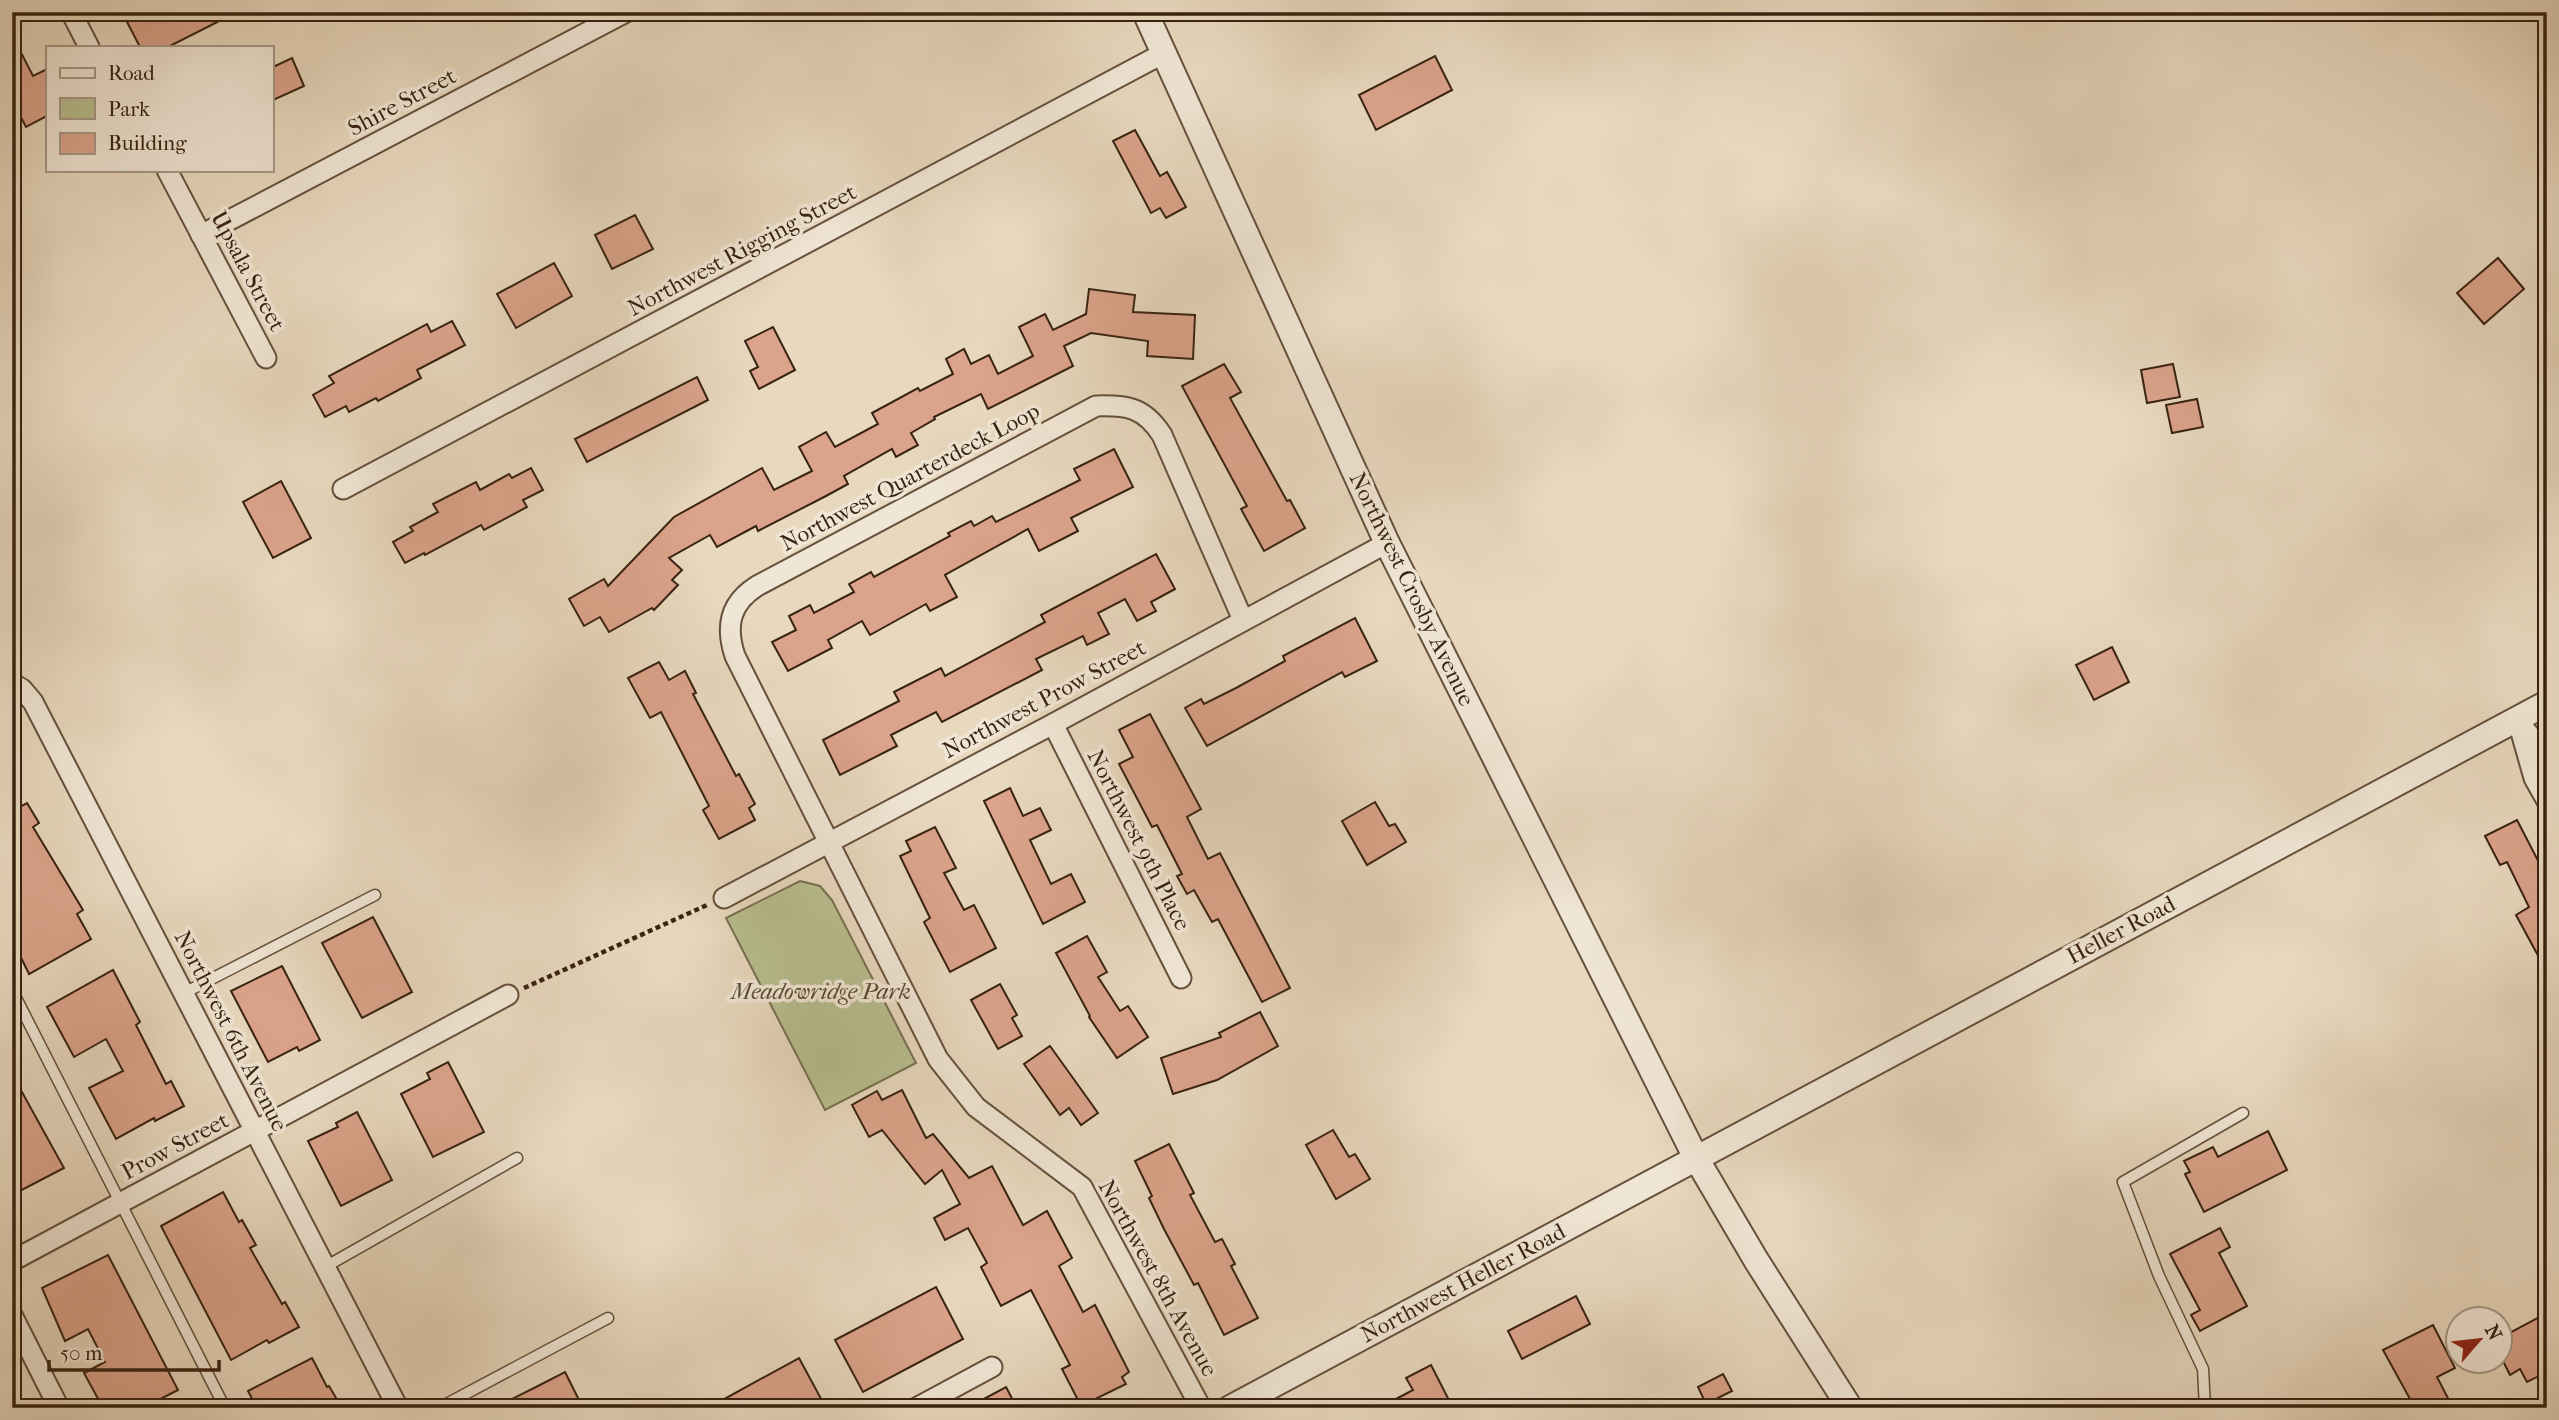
<svg xmlns="http://www.w3.org/2000/svg" width="2559" height="1420" font-family="'IM FELL French Canon',serif">
  <rect width="100%" height="100%" fill="#e8d8be"/>
  <filter id="stains"><feTurbulence type="fractalNoise" baseFrequency=".00286" numOctaves="4"/><feColorMatrix values="0 0 0 0 .2 0 0 0 0 .09 0 0 0 0 .02 0 0 0 .5 -.17"/></filter>
  <radialGradient id="worn" r=".72"><stop offset=".6" stop-color="#630" stop-opacity="0"/><stop offset="1" stop-color="#630" stop-opacity=".3"/></radialGradient>
  <path fill="#b8be90" stroke="#787050" stroke-width="2" d="M800,881L820,886L832,900L916,1063L825,1110L726,918Z"/>
  <g fill="#dba38b" stroke="#382211" stroke-width="2">
    <path d="M162,12H237L168,47H140L127,22L145,13L148,19Z"/>
    <path d="M12,35L33,76L47,69V116L26,127L22,119L12,123Z"/>
    <path d="M1435,56L1452,90L1376,130L1359,95Z"/>
    <path d="M292,58L304,86L271,101V68Z"/>
    <path d="M1135,130L1160,176L1167,172L1186,207L1166,218L1160,208L1151,213L1113,141Z"/>
    <path d="M635,215L653,249L612,269L595,235Z"/>
    <path d="M2498,258L2524,289L2484,324L2457,293Z"/>
    <path d="M554,263L572,296L516,328L497,294Z"/>
    <path d="M1089,289L1135,295L1133,312L1195,315L1193,359L1147,356L1148,341L1091,333L1064,346L1073,366L988,409L981,394L934,417L935,419L911,433L918,445L896,457L892,449L844,476L848,484L826,496L758,531L756,526L717,547L710,535L669,558L682,570L672,580L678,585L654,610L652,608L609,632L600,617L584,626L569,599L604,579L608,586L674,517L762,468L774,490L812,471L799,447L826,432L835,447L878,424L872,413L918,388L920,391L953,374L946,359L964,349L971,364L989,355L998,374L1033,356L1019,327L1045,314L1053,330L1086,314Z"/>
    <path d="M452,321L465,345L417,370L421,378L378,401L376,398L349,412L346,406L325,417L313,395L334,383L329,376L427,324L431,332Z"/>
    <path d="M773,327L795,370L759,389L750,371L758,367L745,341Z"/>
    <path d="M1224,364L1241,392L1230,398L1287,501L1290,500L1305,528L1264,551L1241,509L1247,506L1182,386Z"/>
    <path d="M2173,364L2180,397L2147,403L2141,370Z"/>
    <path d="M697,377L708,400L587,462L575,439Z"/>
    <path d="M2197,399L2203,427L2172,433L2166,405Z"/>
    <path d="M1114,449L1133,487L1071,518L1078,531L1039,551L1028,529L945,575L957,597L930,611L926,604L870,635L862,621L828,640L832,648L788,671L772,642L796,630L789,616L810,605L814,613L854,592L849,584L871,572L874,577L950,536L948,533L971,521L974,526L992,516L996,522L1080,480L1074,469Z"/>
    <path d="M531,468L543,490L523,500L527,507L484,530L481,525L425,555L424,553L405,563L393,542L413,531L410,527L438,512L433,504L476,482L480,490L509,474L512,478Z"/>
    <path d="M281,481L311,538L273,558L243,502Z"/>
    <path d="M1156,554L1175,589L1151,602L1156,611L1137,621L1125,599L1098,613L1109,634L1087,645L1083,636L1036,659L1042,670L942,722L936,712L891,735L897,746L840,775L823,740L899,701L894,692L941,668L945,676L1045,622L1041,615Z"/>
    <path d="M1355,618L1377,661L1345,677L1342,672L1207,746L1185,708L1201,699L1204,704L1236,688L1285,661L1283,656Z"/>
    <path d="M2112,647L2129,682L2094,700L2076,665Z"/>
    <path d="M659,662L669,680L685,671L696,693L693,694L736,776L739,774L755,804L749,808L755,820L719,839L703,810L709,806L661,712L650,718L628,678Z"/>
    <path d="M1150,714L1201,809L1187,817L1208,859L1220,853L1290,988L1262,1002L1218,919L1212,922L1194,890L1187,894L1177,876L1182,874L1157,825L1152,827L1119,764L1133,757L1119,730Z"/>
    <path d="M1010,788L1023,816L1040,808L1051,830L1030,840L1051,884L1071,874L1085,902L1043,924L984,801Z"/>
    <path d="M1375,802L1389,826L1395,824L1406,842L1367,865L1342,821Z"/>
    <path d="M27,803L39,823L33,827L83,910L77,914L91,939L29,974L12,939V811Z"/>
    <path d="M2517,820L2547,878V972L2516,915L2529,907L2507,862L2500,865L2485,836Z"/>
    <path d="M935,827L956,868L944,873L964,910L974,905L996,948L950,972L924,922L930,918L900,856L911,851L906,841Z"/>
    <path d="M373,917L412,992L362,1018L322,943Z"/>
    <path d="M1087,936L1107,972L1098,977L1120,1011L1128,1006L1148,1037L1117,1058L1089,1017L1090,1016L1056,953Z"/>
    <path d="M282,966L320,1040L299,1051L297,1047L268,1062L231,991Z"/>
    <path d="M113,970L140,1022L136,1025L166,1084L171,1081L184,1106L155,1121L154,1118L116,1139L89,1088L123,1071L106,1039L74,1057L47,1007Z"/>
    <path d="M1000,984L1017,1015L1012,1018L1022,1036L998,1049L971,1000Z"/>
    <path d="M1260,1012L1278,1046L1217,1080L1173,1094L1161,1058L1221,1037L1219,1033Z"/>
    <path d="M1050,1046L1098,1113L1081,1125L1069,1108L1060,1115L1024,1064Z"/>
    <path d="M448,1062L484,1132L433,1157L401,1094L430,1079L427,1073Z"/>
    <path d="M12,1074L64,1168L12,1195Z"/>
    <path d="M902,1090L926,1138L933,1134L969,1178L992,1166L1023,1225L1047,1211L1072,1258L1059,1266L1083,1312L1095,1305L1129,1372L1122,1377L1126,1384L1081,1406L1062,1369L1070,1365L1031,1290L1001,1306L981,1267L987,1263L968,1228L945,1240L934,1218L960,1204L942,1170L925,1184L882,1130L869,1137L852,1105L877,1091L882,1100Z"/>
    <path d="M357,1112L392,1180L341,1206L308,1141L338,1127L336,1123Z"/>
    <path d="M1333,1130L1349,1157L1355,1154L1370,1179L1336,1199L1306,1145Z"/>
    <path d="M2268,1131L2287,1170L2204,1212L2185,1174L2190,1172L2184,1161L2213,1147L2218,1157Z"/>
    <path d="M1169,1144L1194,1193L1190,1195L1215,1242L1222,1239L1235,1264L1231,1266L1258,1318L1224,1335L1198,1283L1194,1285L1164,1229L1149,1198L1152,1196L1135,1161Z"/>
    <path d="M223,1192L239,1222L242,1220L256,1245L250,1248L282,1304L285,1302L299,1327L269,1343L267,1340L231,1360L161,1226Z"/>
    <path d="M2220,1228L2230,1247L2219,1253L2247,1306L2200,1331L2191,1315L2200,1310L2170,1254Z"/>
    <path d="M108,1255L178,1390L143,1408H103L84,1373L105,1362L88,1329L65,1341L42,1288Z"/>
    <path d="M936,1287L963,1339L863,1392L835,1340Z"/>
    <path d="M1576,1296L1590,1324L1522,1359L1508,1331Z"/>
    <path d="M2547,1313V1372L2527,1382L2520,1369L2510,1375L2500,1355V1338Z"/>
    <path d="M2433,1325L2455,1368L2437,1377L2453,1408H2415L2383,1350Z"/>
    <path d="M312,1358L327,1387L329,1386L342,1408H257L248,1391Z"/>
    <path d="M799,1358L826,1408H708Z"/>
    <path d="M1431,1365L1453,1408H1379L1413,1390L1406,1378Z"/>
    <path d="M565,1372L583,1408H494L534,1388Z"/>
    <path d="M1723,1374L1732,1391L1706,1404L1698,1387Z"/>
    <path d="M1006,1387L1017,1408H967Z"/>
  </g>
  <g fill="none" stroke-linecap="round" stroke-linejoin="round">
    <g stroke="#64503c" stroke-width="13">
      <g id="service">
        <path d="M12,990L225,1408"/>
        <path d="M184,993L375,895"/>
        <path d="M325,1267L517,1158"/>
        <path d="M439,1408L608,1318"/>
        <path d="M2205,1408L2203,1369L2159,1276L2123,1182L2243,1113"/>
      </g>
    </g>
    <g stroke="#64503c" stroke-width="23">
      <g id="minor">
        <path d="M71,12L89,47"/>
        <path d="M167,170L266,358"/>
        <path d="M201,235L626,12"/>
        <path d="M343,489L1164,53"/>
        <path d="M12,683L22,689L33,702L398,1408"/>
        <path d="M2517,718L2534,778L2547,801"/>
        <path d="M1053,724L1181,978"/>
        <path d="M2523,727L2547,756"/>
        <path d="M724,898L1053,724L1387,543"/>
        <path d="M12,1261L508,995"/>
        <path d="M12,1315L59,1408"/>
        <path d="M916,1408L992,1367"/>
        <path d="M1201,1408L1082,1187L976,1107L938,1059L735,656C725,626 730,603 757,586L1096,406C1127,405 1144,407 1162,435L1243,620"/>
      </g>
    </g>
    <g stroke="#64503c" stroke-width="28">
      <g id="tertiary">
        <path d="M1145,12L1387,543L1696,1158L1756,1260L1850,1408"/>
        <path d="M1230,1408L2547,703"/>
      </g>
    </g>
    <path stroke="#382211" stroke-width="4.5" stroke-dasharray="5 3.5" stroke-linecap="butt" d="M524,988L707,905"/>
    <use href="#service" stroke="#f0e6d5" stroke-width="10"/>
    <use href="#minor" stroke="#f0e6d5" stroke-width="19"/>
    <use href="#tertiary" stroke="#f0e6d5" stroke-width="24"/>
  </g>
  <g text-anchor="middle" dominant-baseline="central" stroke-width="7" stroke-linejoin="round" paint-order="stroke">
    <g font-size="23" fill="#382211" stroke="#f0e6d5">
      <text transform="translate(402 102) rotate(-28)">Shire Street</text>
      <text transform="translate(742 250) rotate(-28)">Northwest Rigging Street</text>
      <text transform="translate(248 271) rotate(62)">Upsala Street</text>
      <text transform="translate(910 477) rotate(-28)">Northwest Quarterdeck Loop</text>
      <text transform="translate(1412 589) rotate(64)">Northwest Crosby Avenue</text>
      <text transform="translate(1044 699) rotate(-28)">Northwest Prow Street</text>
      <text transform="translate(1139 840) rotate(63)">Northwest 9th Place</text>
      <text transform="translate(2121 930) rotate(-28)">Heller Road</text>
      <text transform="translate(231 1031) rotate(63)">Northwest 6th Avenue</text>
      <text transform="translate(175 1146) rotate(-28)">Prow Street</text>
      <text transform="translate(1158 1278) rotate(61)">Northwest 8th Avenue</text>
      <text transform="translate(1463 1283) rotate(-28)">Northwest Heller Road</text>
    </g>
    <g font-size="23" font-style="italic" fill="#584931" stroke="#f0e6d5">
      <text x="821" y="991">Meadowridge Park</text>
    </g>
  </g>
  <rect width="2559" height="1420" fill="none" stroke="#e8d8be" stroke-width="42"/>
  <rect x="14" y="14" width="2531" height="1392" fill="none" stroke="#382211" stroke-width="3.5"/>
  <rect x="21" y="21" width="2517" height="1378" fill="none" stroke="#382211" stroke-width="2"/>
  <rect x="46" y="46" width="228" height="126" fill="#f0e6d5" stroke="#a69887" stroke-width="2"/>
  <rect x="60" y="68" width="35" height="10" fill="#f0e6d5" stroke="#a69887" stroke-width="2"/>
  <text x="108" y="80" font-size="21" fill="#382211">Road</text>
  <rect x="60" y="98" width="35" height="21" fill="#b8be90" stroke="#a69887" stroke-width="2"/>
  <text x="108" y="116" font-size="21" fill="#382211">Park</text>
  <rect x="60" y="133" width="35" height="21" fill="#dba38b" stroke="#a69887" stroke-width="2"/>
  <text x="108" y="150" font-size="21" fill="#382211">Building</text>
  <g transform="translate(2479 1340) rotate(62)"><circle r="33" fill="#f0e6d5" stroke="#a69887" stroke-width="2"/>
  <path d="M0-5L12 26L0 18L-12 26Z" fill="#8f2418"/>
  <text y="-10" font-size="19" font-weight="bold" text-anchor="middle" fill="#382211">N</text>
  </g>
  <path d="M49 1360v10h170v-10" fill="none" stroke="#382211" stroke-width="3.5"/>
  <text x="60" y="1360" font-size="21" fill="#382211" stroke="#f0e6d5" stroke-width="5" paint-order="stroke">50 m</text>
  <rect width="100%" height="100%" filter="url(#stains)"/>
  <rect width="100%" height="100%" fill="url(#worn)"/>
</svg>
